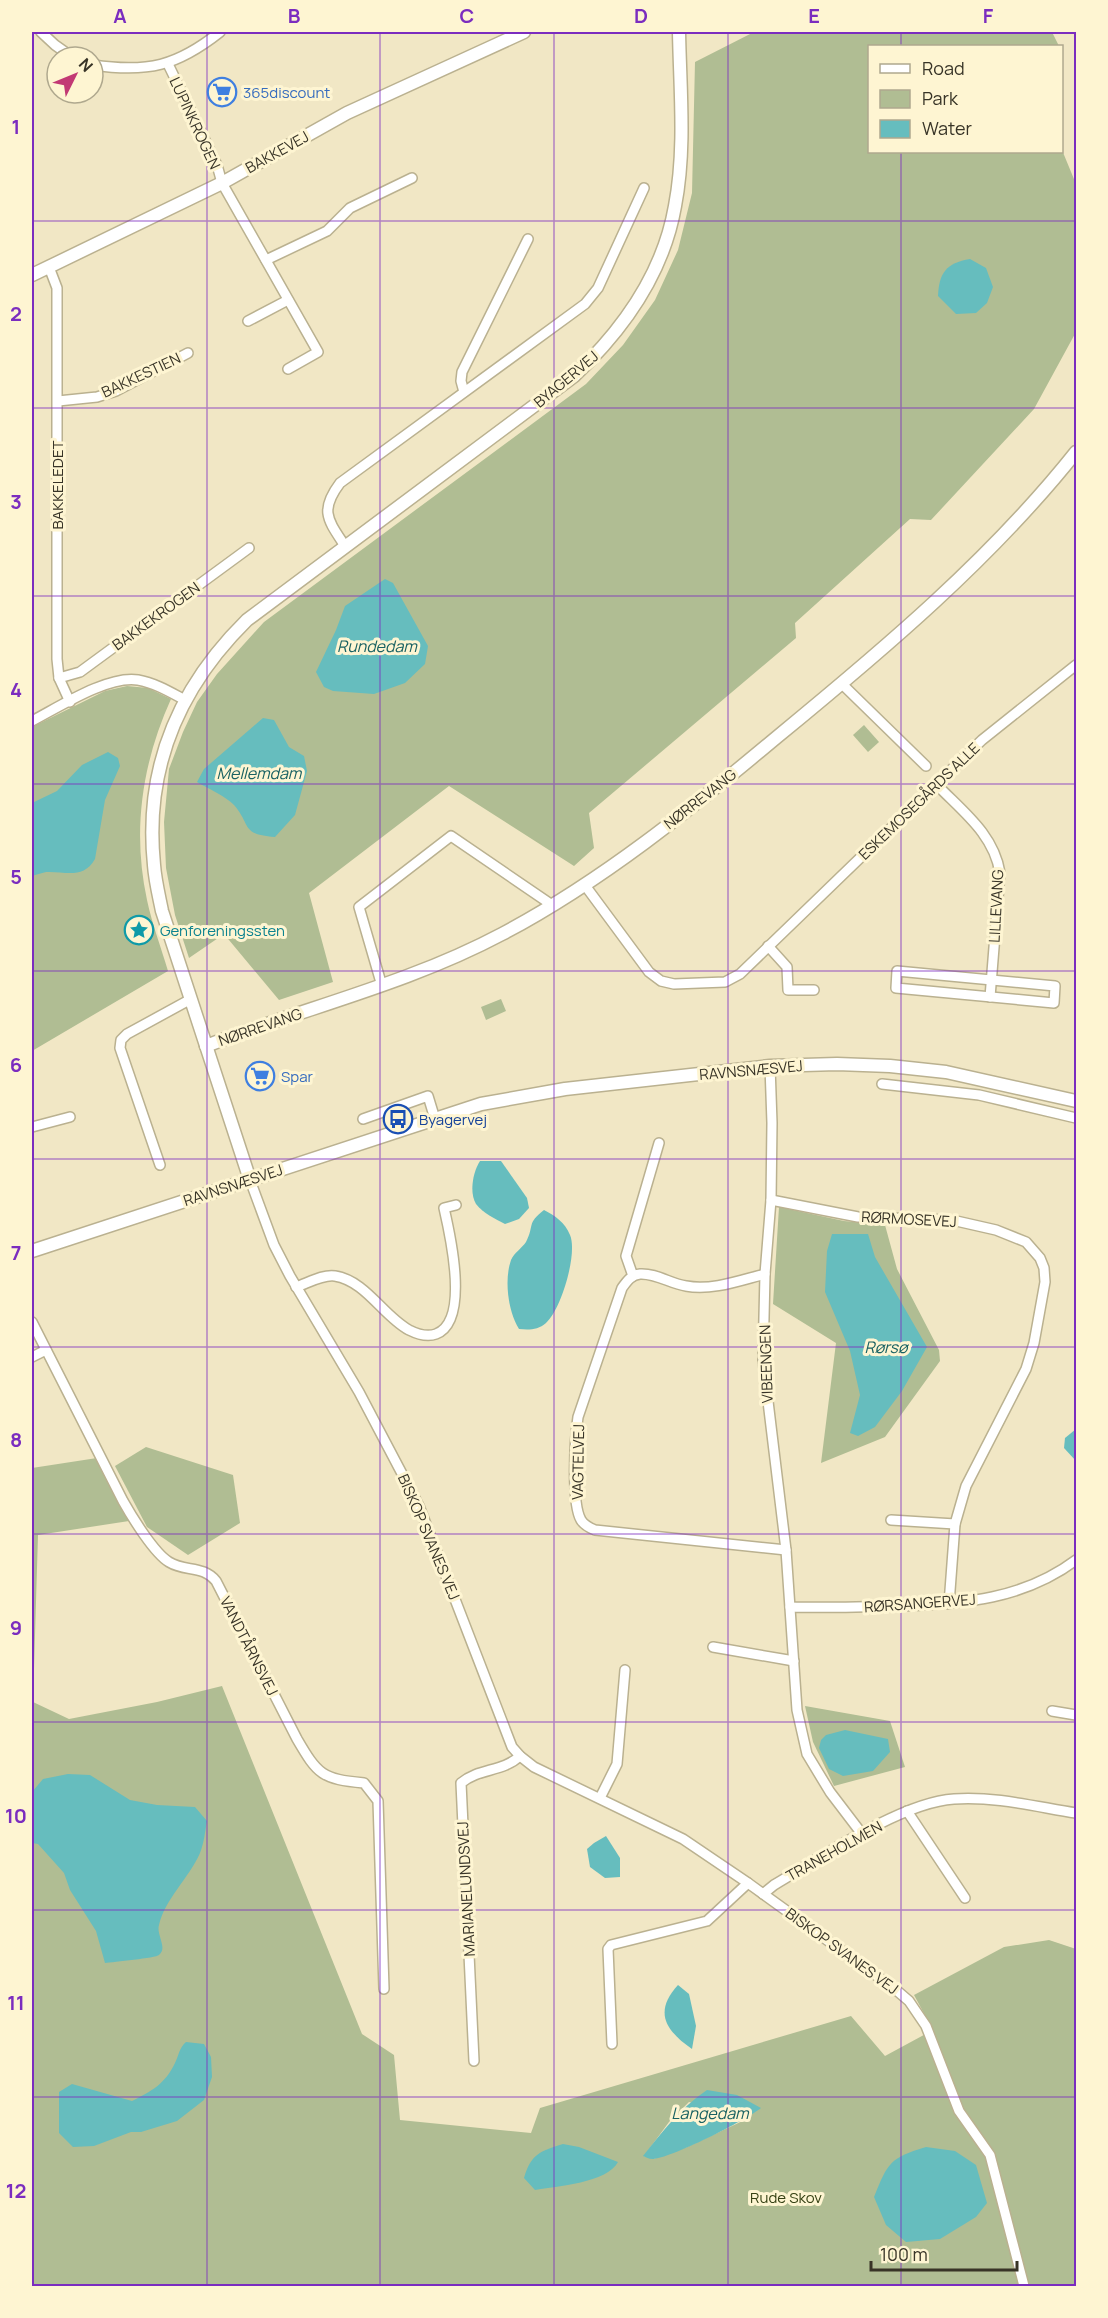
<svg xmlns="http://www.w3.org/2000/svg" width="1108" height="2318" font-family="Manrope,sans-serif">
  <rect width="100%" height="100%" fill="#f1e7c5"/>
  <g fill="#b0bd93" fill-rule="evenodd">
    <path d="M754,32H1052L1059,46H870V152H1062V150L1076,184V332L1034,409L931,520L910,519L795,623L796,638L589,813L594,848L574,866L449,786L309,893L333,982L279,1000L224,934L189,958L175,915L166,868L164,822L169,769L183,732L197,702L217,674L264,622L586,384L623,345L655,300L678,250L692,193L695,62Z"/>
    <path d="M127,686L148,688L171,699C142,763 132,831 147,900C152,924 161,947 168,971L32,1051V727L105,691Z"/>
    <path d="M864,725L879,742L868,752L853,735Z"/>
    <path d="M501,999L506,1011L486,1020L481,1007Z"/>
    <path d="M779,1207L844,1221L885,1225L897,1269L939,1350L940,1361L885,1437L821,1463L836,1343L773,1304Z"/>
    <path d="M146,1447L233,1475L240,1523L188,1555L147,1527L115,1466Z"/>
    <path d="M97,1458L129,1521L38,1535L33,1702L69,1719L157,1702L222,1686L362,2034L394,2055L400,2120L531,2133L540,2108L851,2016L885,2056L933,2030L914,1995L1004,1947L1049,1940L1076,1949V2286H32V1468ZM689,2102L749,2118L687,2147L653,2159L644,2156L669,2122Z"/>
    <path d="M805,1706L890,1721L905,1767L834,1786L813,1742Z"/>
  </g>
  <g fill="#66bdbe">
    <path d="M970,259L986,268L993,287L987,303L976,313L956,314L938,296C939,273 946,263 970,259Z"/>
    <path d="M385,579L393,583L428,646L425,664L405,683L374,694L333,691L324,687L316,672L336,630L345,606Z"/>
    <path d="M263,718L274,720L289,747L304,756L307,771L295,815L275,837C240,834 252,826 234,805C227,797 207,788 197,782L204,769Z"/>
    <path d="M108,752L118,758L120,766L105,800L95,859C83,880 65,871 46,872C41,873 36,875 32,876V803L57,791L82,765Z"/>
    <path d="M480,1161H501L527,1198L529,1208L519,1219L505,1224C495,1219 483,1213 476,1204C469,1192 473,1172 480,1161Z"/>
    <path d="M544,1210C555,1216 565,1222 570,1235C578,1253 561,1310 546,1323C538,1330 529,1330 519,1329C508,1311 504,1280 511,1260C514,1253 522,1248 526,1242C535,1225 526,1224 544,1210Z"/>
    <path d="M832,1234H868L875,1257L927,1347L902,1391L875,1427L858,1436L850,1433L860,1395L850,1351L825,1292L827,1251Z"/>
    <path d="M1076,1429V1461L1064,1448L1065,1438Z"/>
    <path d="M845,1730L888,1739L890,1752L873,1771L843,1776L829,1769L819,1748L821,1740L826,1735Z"/>
    <path d="M68,1774L90,1775L130,1800L157,1805L195,1807L207,1821C205,1832 204,1843 200,1853C189,1878 165,1899 159,1925C156,1935 168,1948 159,1955C156,1958 113,1962 105,1963L96,1931L70,1890L64,1873L38,1844L32,1843V1792L43,1779Z"/>
    <path d="M606,1836L620,1858V1877L605,1878L590,1867L587,1849L594,1843Z"/>
    <path d="M678,1985L689,1994L696,2026L692,2049C666,2031 653,2012 678,1985Z"/>
    <path d="M186,2042L204,2044L211,2057L212,2077L204,2100L177,2121L141,2132H131L94,2146L73,2147L59,2133V2092L72,2084L132,2101C152,2091 165,2084 175,2063C179,2055 179,2048 186,2042Z"/>
    <path d="M707,2090L737,2095L761,2108C746,2120 670,2159 652,2159C649,2159 646,2157 643,2156C663,2131 680,2108 707,2090Z"/>
    <path d="M563,2144L579,2147L618,2162C607,2183 557,2186 535,2190L524,2178C531,2154 540,2151 563,2144Z"/>
    <path d="M926,2147L955,2151L976,2165L987,2203L976,2217L940,2239L906,2242L886,2225L874,2197C888,2162 890,2158 926,2147Z"/>
  </g>
  <g fill="none" stroke-linecap="round" stroke-linejoin="round">
    <g stroke="#bab190" stroke-width="12">
      <g id="street">
        <path d="M41,32L55,45L72,57"/>
        <path d="M168,64L217,165L222,183L318,352L288,369"/>
        <path d="M93,65C148,73 177,66 220,32"/>
        <path d="M266,260L327,231L350,208L412,178"/>
        <path d="M49,267L57,288V659L59,678L70,702"/>
        <path d="M248,321L288,300"/>
        <path d="M464,392L461,381L462,372L528,239"/>
        <path d="M58,401L97,397L116,391L188,353"/>
        <path d="M345,546C328,520 319,511 340,483L585,304L598,288L644,188"/>
        <path d="M59,678L80,672L249,548"/>
        <path d="M842,684L926,766"/>
        <path d="M32,721C59,707 108,675 138,680C155,683 170,692 185,700"/>
        <path d="M936,784C962,811 994,834 1000,873L990,997"/>
        <path d="M584,884L649,972L661,981L674,984L725,982L740,974L982,740L1076,665"/>
        <path d="M768,946L787,967L788,990H814"/>
        <path d="M897,971L1055,986L1054,1003L896,988Z"/>
        <path d="M382,986L359,907L451,836L552,905"/>
        <path d="M770,1066L772,1123L771,1200L765,1274L763,1360L786,1550L797,1710L807,1754L830,1792L862,1834"/>
        <path d="M882,1084L979,1095L1076,1118"/>
        <path d="M363,1119L428,1096L435,1119"/>
        <path d="M32,1127L70,1117"/>
        <path d="M160,1165L120,1048L121,1040L127,1034L191,999"/>
        <path d="M250,1180L274,1245L290,1276L359,1392L419,1506L512,1747L520,1756L534,1767L683,1839L748,1883L895,1989L909,2001L926,2026L959,2111L990,2155L1024,2286"/>
        <path d="M771,1200L858,1217L952,1220L996,1230L1026,1242L1040,1258L1044,1268L1045,1282L1034,1343L1026,1369L966,1486L955,1524L949,1604"/>
        <path d="M765,1274C741,1280 712,1291 686,1286C671,1284 656,1273 640,1274C631,1275 627,1281 622,1288L578,1417C575,1437 571,1503 581,1520C584,1525 590,1528 595,1530L786,1550"/>
        <path d="M633,1276L626,1256L659,1143"/>
        <path d="M296,1287C308,1283 323,1274 335,1276C366,1281 383,1316 409,1330C417,1334 428,1337 436,1334C470,1321 450,1234 444,1208L456,1205"/>
        <path d="M32,1322L123,1501C132,1517 154,1553 169,1562C185,1572 203,1565 216,1581L297,1739C318,1775 322,1779 364,1783L378,1801L384,1989"/>
        <path d="M32,1357L46,1350"/>
        <path d="M891,1520L955,1524"/>
        <path d="M790,1607C827,1608 864,1607 901,1606C964,1604 1024,1599 1076,1560"/>
        <path d="M713,1647L794,1661"/>
        <path d="M1052,1711L1076,1715"/>
        <path d="M600,1798L617,1764L625,1670"/>
        <path d="M907,1811L965,1898"/>
        <path d="M763,1894L774,1885C820,1858 902,1802 954,1799C995,1796 1037,1807 1076,1813"/>
        <path d="M612,2044L608,1949L611,1945L707,1921L748,1883"/>
        <path d="M474,2061L461,1783C479,1768 503,1772 520,1756"/>
      </g>
    </g>
    <g stroke="#bab190" stroke-width="15">
      <g id="secondary">
        <path d="M32,275L222,183L347,113L524,32"/>
        <path d="M206,1046C304,1008 408,984 502,934C601,882 692,808 777,737C883,650 991,559 1076,452"/>
        <path d="M250,1180L162,911C159,896 155,880 154,865C144,768 179,687 247,620L574,376C623,330 663,275 675,206C686,149 680,89 679,32"/>
        <path d="M32,1251L481,1104L565,1089L770,1066L837,1064L890,1066L946,1072L1076,1101"/>
      </g>
    </g>
    <use href="#street" stroke="#fff" stroke-width="9"/>
    <use href="#secondary" stroke="#fff" stroke-width="12"/>
  </g>
  <path fill="none" stroke="#7b2cbf" stroke-width="1.5" stroke-opacity="0.55" d="M207,32V2286M380,32V2286M554,32V2286M728,32V2286M901,32V46M901,152V2286M32,221H1076M32,408H1076M32,596H1076M32,784H1076M32,971H1076M32,1159H1076M32,1347H1076M32,1534H1076M32,1722H1076M32,1910H1076M32,2097H1076"/>
  <defs>
    <g id="supermarket-ring" transform="scale(1.5)"><circle r="9.5" fill="#fef5d2" stroke="#3f7fe0" stroke-width="1.5"/><path d="M-6-5.5h2.5l.6 2H6L4.5 2H-2.5L-4.4-4H-6ZM-1.5 3.2a1.3 1.3 0 1 0 .1 0ZM3 3.2a1.3 1.3 0 1 0 .1 0Z" fill="#3f7fe0"/></g>
    <g id="sight-ring" transform="scale(1.5)"><circle r="9.5" fill="#fef5d2" stroke="#0f9aa8" stroke-width="1.5"/><path d="M0-6L1.8-2.2L6-1.7L2.9 1.2L3.7 5.4L0 3.3L-3.7 5.4L-2.9 1.2L-6-1.7L-1.8-2.2Z" fill="#0f9aa8"/></g>
    <g id="bus-ring" transform="scale(1.5)"><circle r="9.5" fill="#fef5d2" stroke="#1a4fb4" stroke-width="1.5"/><path d="M-5-6H5V4H4V6H2V4H-2V6H-4V4H-5ZM-3.5-4V0h7V-4ZM-3.5 1.2v1.5H-2V1.2ZM2 1.2v1.5H3.5V1.2Z" fill="#1a4fb4"/></g>
  </defs>
  <g fill-rule="evenodd">
    <use href="#supermarket-ring" x="222" y="92"/>
    <use href="#sight-ring" x="139" y="930"/>
    <use href="#supermarket-ring" x="260" y="1076"/>
    <use href="#bus-ring" x="398" y="1119"/>
  </g>
  <g text-anchor="middle" dominant-baseline="central" stroke-width="6" stroke-linejoin="round" paint-order="stroke">
    <g font-size="15" fill="#366cbe" stroke="#fef5d2" text-anchor="start">
      <text x="243" y="92">365discount</text>
      <text x="281" y="1076">Spar</text>
    </g>
    <g font-size="15" fill="#383427" stroke="#fef5d2">
      <text transform="translate(195 123) rotate(65)">LUPINKROGEN</text>
      <text transform="translate(277 152) rotate(-29)">BAKKEVEJ</text>
      <text transform="translate(141 375) rotate(-25)">BAKKESTIEN</text>
      <text transform="translate(566 379) rotate(-40)">BYAGERVEJ</text>
      <text transform="translate(57 485) rotate(-90)">BAKKELEDET</text>
      <text transform="translate(156 616) rotate(-36)">BAKKEKROGEN</text>
      <text transform="translate(700 799) rotate(-38)">NØRREVANG</text>
      <text transform="translate(919 801) rotate(-44)">ESKEMOSEGÅRDS ALLE</text>
      <text transform="translate(996 906) rotate(-87)">LILLEVANG</text>
      <text transform="translate(260 1027) rotate(-19)">NØRREVANG</text>
      <text transform="translate(751 1070) rotate(-5)">RAVNSNÆSVEJ</text>
      <text transform="translate(233 1185) rotate(-18)">RAVNSNÆSVEJ</text>
      <text transform="translate(909 1219) rotate(3)">RØRMOSEVEJ</text>
      <text transform="translate(766 1364) rotate(-92)">VIBEENGEN</text>
      <text transform="translate(578 1462) rotate(-89)">VAGTELVEJ</text>
      <text transform="translate(429 1537) rotate(67)">BISKOP SVANES VEJ</text>
      <text transform="translate(920 1603) rotate(-4)">RØRSANGERVEJ</text>
      <text transform="translate(249 1646) rotate(63)">VANDTÅRNSVEJ</text>
      <text transform="translate(834 1851) rotate(-29)">TRANEHOLMEN</text>
      <text transform="translate(466 1889) rotate(-93)">MARIANELUNDSVEJ</text>
      <text transform="translate(842 1951) rotate(36)">BISKOP SVANES VEJ</text>
    </g>
    <g font-size="15" fill="#0d838f" stroke="#fef5d2" text-anchor="start">
      <text x="160" y="930">Genforeningssten</text>
    </g>
    <g font-size="15" fill="#164399" stroke="#fef5d2" text-anchor="start">
      <text x="419" y="1119">Byagervej</text>
    </g>
    <g font-size="15" fill="#354013" stroke="#fef5d2">
      <text x="786" y="2197">Rude Skov</text>
    </g>
    <g font-size="16" font-style="italic" fill="#186162" stroke="#fef5d2">
      <text x="377" y="646">Rundedam</text>
      <text x="259" y="773">Mellemdam</text>
      <text x="886" y="1347">Rørsø</text>
      <text x="710" y="2113">Langedam</text>
    </g>
  </g>
  <rect width="1108" height="2318" fill="none" stroke="#fef5d2" stroke-width="66"/>
  <rect x="868" y="45" width="195" height="108" fill="#fef5d2" stroke="#afa88e" stroke-width="1.5"/>
  <rect x="880" y="64" width="30" height="9" fill="#ffffff" stroke="#afa88e" stroke-width="1.5"/>
  <text x="922" y="75" font-size="18" fill="#383427">Road</text>
  <rect x="880" y="90" width="30" height="18" fill="#b0bd93" stroke="#afa88e" stroke-width="1.5"/>
  <text x="922" y="105" font-size="18" fill="#383427">Park</text>
  <rect x="880" y="120" width="30" height="18" fill="#66bdbe" stroke="#afa88e" stroke-width="1.5"/>
  <text x="922" y="135" font-size="18" fill="#383427">Water</text>
  <g transform="translate(75 75) rotate(47)"><circle r="28" fill="#fef5d2" stroke="#afa88e" stroke-width="1.5"/>
  <path d="M0-4.5L10 22L0 15L-10 22Z" fill="#c23974"/>
  <text y="-9" font-size="16" font-weight="bold" text-anchor="middle" fill="#383427">N</text>
  </g>
  <path d="M871 2261v9h146v-9" fill="none" stroke="#383427" stroke-width="3"/>
  <text x="880" y="2261" font-size="18" fill="#383427" stroke="#fef5d2" stroke-width="4.5" paint-order="stroke">100 m</text>
  <rect x="33" y="33" width="1042" height="2252" fill="none" stroke="#7b2cbf" stroke-width="2"/>
  <g font-size="20" text-anchor="middle" font-weight="bold" fill="#7b2cbf">
    <text x="120" y="23">A</text>
    <text x="294" y="23">B</text>
    <text x="467" y="23">C</text>
    <text x="641" y="23">D</text>
    <text x="814" y="23">E</text>
    <text x="988" y="23">F</text>
    <text x="16" y="134">1</text>
    <text x="16" y="321">2</text>
    <text x="16" y="509">3</text>
    <text x="16" y="697">4</text>
    <text x="16" y="884">5</text>
    <text x="16" y="1072">6</text>
    <text x="16" y="1260">7</text>
    <text x="16" y="1447">8</text>
    <text x="16" y="1635">9</text>
    <text x="16" y="1823">10</text>
    <text x="16" y="2010">11</text>
    <text x="16" y="2198">12</text>
  </g>
</svg>
